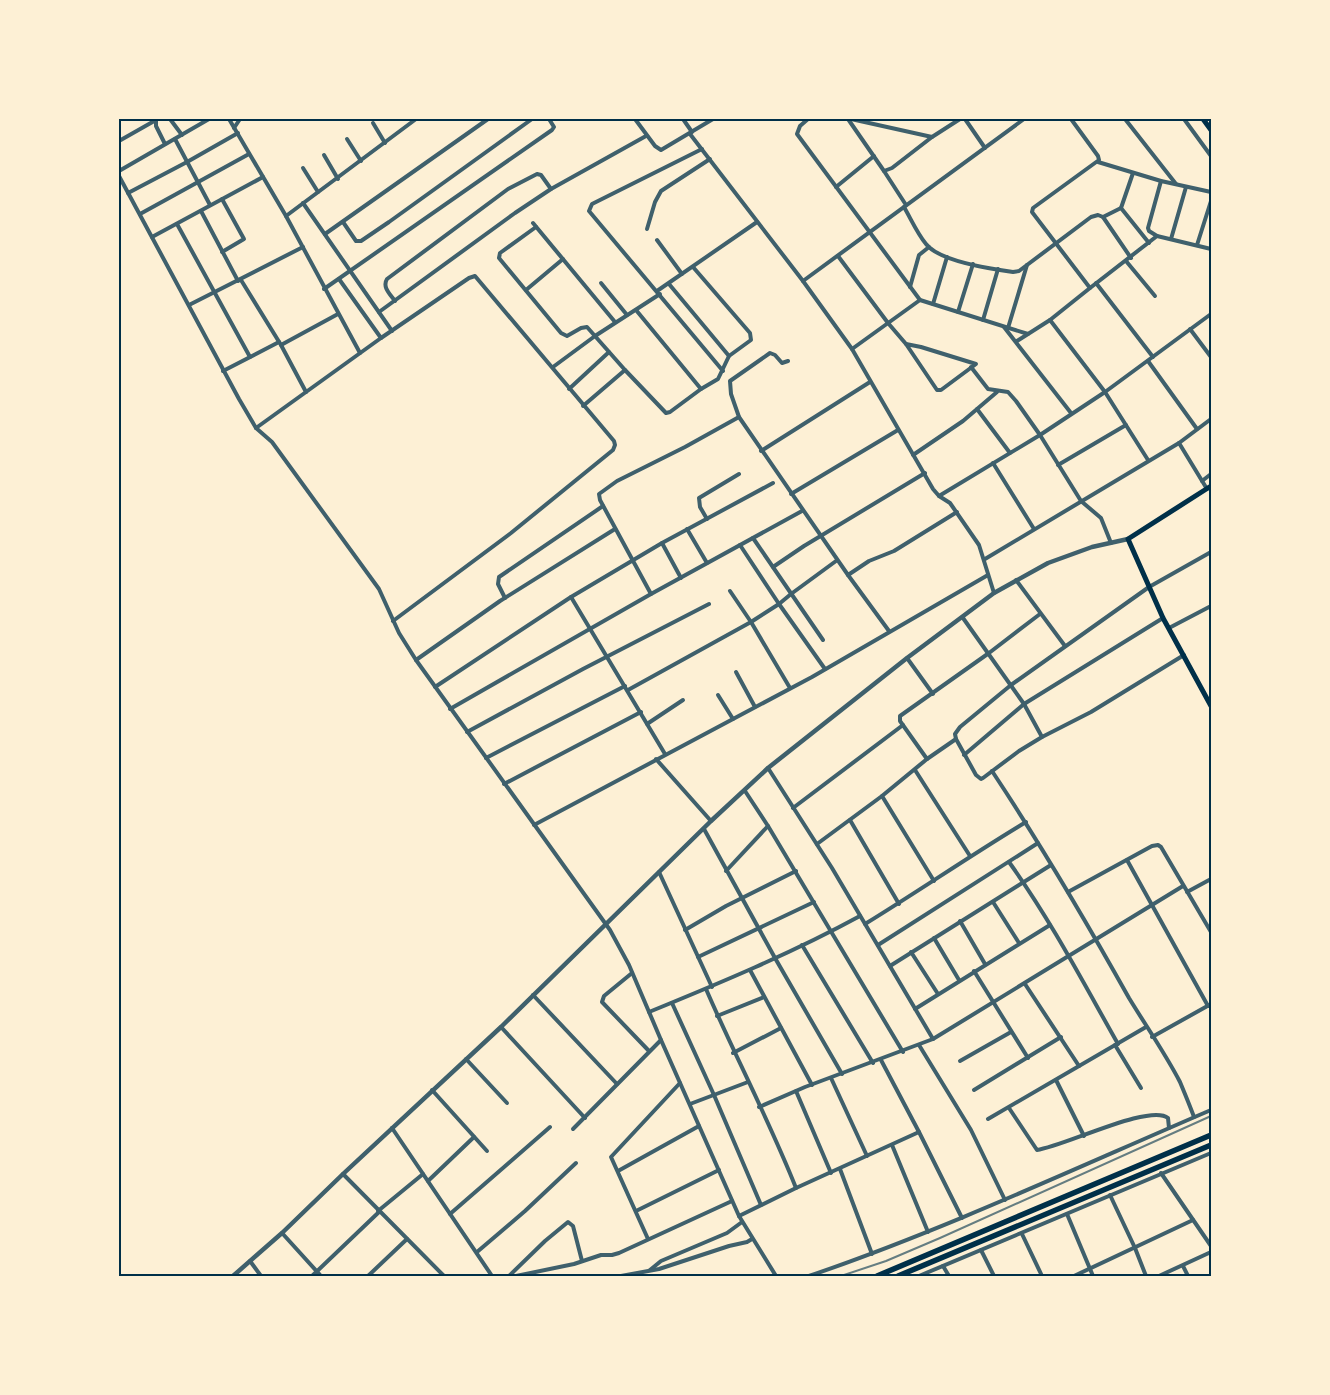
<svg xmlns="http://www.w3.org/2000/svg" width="1330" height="1395" font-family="'Work Sans',sans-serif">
  <rect width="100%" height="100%" fill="#fdf0d5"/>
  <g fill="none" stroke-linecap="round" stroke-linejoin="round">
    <g stroke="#3f606c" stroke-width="4">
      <path d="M170,119L182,135"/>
      <path d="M229,119L286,216L360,353"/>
      <path d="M635,119L655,146L661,150L713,119"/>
      <path d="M683,119L692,132"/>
      <path d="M808,119L800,126L797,134L920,300L1028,334"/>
      <path d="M848,119L884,171L892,168L932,137"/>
      <path d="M851,119L932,137L960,119"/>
      <path d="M965,119L985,148"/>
      <path d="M1071,119L1098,156L1099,160L1033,208L1032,212L1090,288"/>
      <path d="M1125,119L1176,184"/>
      <path d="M1184,119L1211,156"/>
      <path d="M156,121V126L165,144"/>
      <path d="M373,123L385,143"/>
      <path d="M234,128L240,119"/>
      <path d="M690,134L803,281L852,349L933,489L939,496L950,503L979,545L994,593"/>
      <path d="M175,139L210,205"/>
      <path d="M347,139L361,161"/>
      <path d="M119,141L156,120"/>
      <path d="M702,149L592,204L589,211L723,371"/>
      <path d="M324,155L338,179"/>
      <path d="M1098,162L1161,181L1211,192"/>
      <path d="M303,168L318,192"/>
      <path d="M119,171L209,119"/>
      <path d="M884,171L906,205"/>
      <path d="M1133,173L1121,208L1149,243"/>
      <path d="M119,176L239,399L256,428L272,442L379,589L399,633L416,660L610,930L629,965L661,1040L739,1216L776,1276"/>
      <path d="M836,187L874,156"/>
      <path d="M128,193L187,162L238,133"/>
      <path d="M303,203L392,331"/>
      <path d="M904,207C911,219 917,233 926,244C939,261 991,269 1013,272L1019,271L1091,217L1098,215L1103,217L1121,208"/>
      <path d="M201,211L238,281"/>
      <path d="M140,214L249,154"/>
      <path d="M286,216L416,119"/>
      <path d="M1103,217L1131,258"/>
      <path d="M343,222L356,241H361L389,222L532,119"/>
      <path d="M533,223L615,322"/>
      <path d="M177,224L250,357"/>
      <path d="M536,227L500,253L499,258L561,333L567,336L581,328L587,327L625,370L666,413L670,412L701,389L718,379L729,356L751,340L750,333L693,267"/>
      <path d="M647,229L655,202L661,191L710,159"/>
      <path d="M325,234L488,119"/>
      <path d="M1157,236L1149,231L1148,228L1161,181"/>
      <path d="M152,237L263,177"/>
      <path d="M1171,239L1186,187"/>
      <path d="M657,240L682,274"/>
      <path d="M1197,245L1211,201"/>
      <path d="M222,252L244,239L222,199"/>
      <path d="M838,256L888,323L906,344"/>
      <path d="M1126,261L1155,296"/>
      <path d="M339,279L381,338"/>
      <path d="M241,280L281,345L306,392"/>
      <path d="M803,281L1024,119"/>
      <path d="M601,283L627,315"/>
      <path d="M1096,283L1153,357"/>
      <path d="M669,284L729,356"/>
      <path d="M910,287L919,255L929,247"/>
      <path d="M324,289L552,130L554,127L549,119"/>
      <path d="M526,290L563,259"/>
      <path d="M657,291L757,222"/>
      <path d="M395,301C390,294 382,287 387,279L508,189L537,174L541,175L551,189"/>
      <path d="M933,304L947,257"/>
      <path d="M189,305L303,247"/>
      <path d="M636,310L701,389"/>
      <path d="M379,312L515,213L551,189L646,136"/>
      <path d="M958,312L973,264"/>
      <path d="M983,320L998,269"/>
      <path d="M1050,320L1105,392L1148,460"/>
      <path d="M1004,327L1071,413"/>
      <path d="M1008,328L1027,265"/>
      <path d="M1190,329L1211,357"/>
      <path d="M1017,341L1050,320L1090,288L1157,236L1211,249"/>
      <path d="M906,344L921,347L976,364L941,390H937Z"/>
      <path d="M281,345L338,314"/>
      <path d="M852,349L920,300"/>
      <path d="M788,361L782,363L775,355L770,353L730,381L731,394L739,417L848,575L869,561L894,551L957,512"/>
      <path d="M1148,361L1197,429"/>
      <path d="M553,367L595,336L660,294"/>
      <path d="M971,367L988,389L1008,392L1016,401L1040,435L1081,501L1101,518L1111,543"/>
      <path d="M223,371L279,342"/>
      <path d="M569,389L609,352"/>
      <path d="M583,406L625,370"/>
      <path d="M977,409L1010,453"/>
      <path d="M256,428L381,338L469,278L475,276L614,441L615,445L613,450L511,533L393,621"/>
      <path d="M1179,443L1207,489"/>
      <path d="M761,451L870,382"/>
      <path d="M913,455L963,421L997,392"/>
      <path d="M993,463L1034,529"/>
      <path d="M1058,465L1126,425"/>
      <path d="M1202,481L1211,474"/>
      <path d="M791,494L898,430"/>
      <path d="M939,496L1040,435L1105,392L1211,314"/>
      <path d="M707,519L700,507L699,498L739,474"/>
      <path d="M687,529L707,563"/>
      <path d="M753,538L823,640"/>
      <path d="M662,543L681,578"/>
      <path d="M740,545L779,604L825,669"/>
      <path d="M985,559L1179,443L1211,419"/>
      <path d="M773,567L804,546L925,473"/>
      <path d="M848,575L889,631"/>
      <path d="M1016,580L1065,646"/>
      <path d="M730,591L751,622L790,688"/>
      <path d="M651,594L600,500L599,494L617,481L685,447L739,417"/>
      <path d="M571,597L665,754"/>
      <path d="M505,598L498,584L499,577L603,506"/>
      <path d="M963,618L1024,704L1042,737"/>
      <path d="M1169,628L1211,606"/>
      <path d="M1184,655L1091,712L1042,737L1019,751L983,778L981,779L976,775L956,739L955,734L960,727L1011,685L1149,587L1211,552"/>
      <path d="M907,658L933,694"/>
      <path d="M416,660L500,601L615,529"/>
      <path d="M736,672L755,707"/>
      <path d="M435,687L571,597L662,543L773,483"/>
      <path d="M628,690L751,622L779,604L791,594L836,561"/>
      <path d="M718,695L733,719"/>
      <path d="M450,709L651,594L802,511"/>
      <path d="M647,724L683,700"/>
      <path d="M467,732L583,669L709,604"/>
      <path d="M964,755L1024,704L1163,618"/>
      <path d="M486,758L625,686"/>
      <path d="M656,759L711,821"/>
      <path d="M927,759L900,721V716L989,653L1040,614"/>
      <path d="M768,768L832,868L933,1039"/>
      <path d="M915,770L970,856"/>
      <path d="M992,771C1041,845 1086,921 1129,998C1146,1026 1165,1053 1180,1082C1185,1094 1190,1106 1194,1117"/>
      <path d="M504,784L641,712"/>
      <path d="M745,791L768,826L903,1052"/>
      <path d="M882,796L934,881"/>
      <path d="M793,808L903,725"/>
      <path d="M850,820L899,904"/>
      <path d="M534,825L812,677L988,575"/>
      <path d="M704,829L775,958L842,1074"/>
      <path d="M817,844L882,796L927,759L956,739"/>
      <path d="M1127,860L1208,1006"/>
      <path d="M1009,862C1050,919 1083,982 1118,1044"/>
      <path d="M726,871L768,826"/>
      <path d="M659,872L712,987"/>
      <path d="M1068,892L1152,846L1158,845L1161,847L1211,932"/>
      <path d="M1187,892L1211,879"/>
      <path d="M993,902L1019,943"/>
      <path d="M960,921L985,964"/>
      <path d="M865,924C919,891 971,855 1026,822"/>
      <path d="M685,930L726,906L796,871"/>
      <path d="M934,938L959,980"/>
      <path d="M802,945L873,1063"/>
      <path d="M878,945L1038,843"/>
      <path d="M911,952L938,994"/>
      <path d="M698,957L814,902"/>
      <path d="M890,966L1051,865"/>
      <path d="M750,970L812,1085"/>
      <path d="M974,971L1028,1058"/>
      <path d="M632,973L604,996L602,1002L649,1051"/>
      <path d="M1025,984L1079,1066"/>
      <path d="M706,989C735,1056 769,1120 796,1188"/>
      <path d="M533,995L617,1084"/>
      <path d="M672,1003L714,1095L761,1205"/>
      <path d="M915,1009L1050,925"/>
      <path d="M649,1012C720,983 792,953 860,916"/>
      <path d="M717,1016L764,997"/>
      <path d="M501,1027L585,1118"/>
      <path d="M1152,1037L1211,1004"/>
      <path d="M919,1045L971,1130L1005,1200"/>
      <path d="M1115,1045L1141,1088"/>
      <path d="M733,1053L781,1028"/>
      <path d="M466,1059L507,1103"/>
      <path d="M881,1060L919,1132L962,1218"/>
      <path d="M960,1061L1011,1032"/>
      <path d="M831,1078L867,1156"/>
      <path d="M1056,1080L1084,1136"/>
      <path d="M432,1090L487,1151"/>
      <path d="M974,1090L1061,1037"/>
      <path d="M796,1091L831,1173"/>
      <path d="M690,1104L748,1082"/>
      <path d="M759,1107L805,1087L933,1039L1183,886"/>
      <path d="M1009,1108L1037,1150C1063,1147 1150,1103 1168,1118L1169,1128"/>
      <path d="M988,1119L1146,1027"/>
      <path d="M392,1128L492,1276"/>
      <path d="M573,1129L661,1040"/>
      <path d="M892,1145L928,1232"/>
      <path d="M840,1169L872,1254"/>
      <path d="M618,1171L699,1126"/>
      <path d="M1161,1173L1211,1246"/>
      <path d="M343,1174L444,1276"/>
      <path d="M428,1181L474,1137"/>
      <path d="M1110,1195L1135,1248L1146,1276"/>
      <path d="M378,1211L423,1174"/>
      <path d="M636,1211L719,1170"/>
      <path d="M450,1214L550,1127"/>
      <path d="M1067,1214L1093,1276"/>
      <path d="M739,1216L796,1188L919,1132"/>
      <path d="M282,1233L321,1276"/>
      <path d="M1022,1234L1042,1276"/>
      <path d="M648,1239L611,1157L680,1083"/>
      <path d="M981,1250L994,1276"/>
      <path d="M477,1252L525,1211L576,1163"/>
      <path d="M250,1261L261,1276"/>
      <path d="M943,1266L949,1276"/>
      <path d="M1183,1266L1188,1276"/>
      <path d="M650,1270L661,1261L727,1233L742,1222"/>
      <path d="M312,1276L379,1212"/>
      <path d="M368,1276L407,1239"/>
      <path d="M509,1276L545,1241L568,1222L573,1226L582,1261"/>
      <path d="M516,1276L574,1264L601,1255H612L619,1253L732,1201"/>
      <path d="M621,1276L659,1269L729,1246L747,1242L752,1239"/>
      <path d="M809,1276C946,1229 1078,1167 1211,1110"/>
      <path d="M919,1276L1211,1153"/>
      <path d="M1074,1276L1193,1220"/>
      <path d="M1159,1276L1211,1252"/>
    </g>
    <path stroke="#3f606c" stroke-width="4.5" d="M233,1276L282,1233L343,1174L501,1027L711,821L768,768L907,658L994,593L1048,563L1092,547L1128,539"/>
    <g stroke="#003049" stroke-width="5">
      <path d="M1203,119L1211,130"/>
      <path d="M1211,486L1128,539L1163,618L1211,706"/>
    </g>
    <g stroke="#003049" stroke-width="5.5">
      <path d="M877,1276L1211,1135"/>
      <path d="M898,1276L1211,1145"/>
    </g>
    <path stroke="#657d81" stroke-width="2" d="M841,1276L886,1261L940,1238L1211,1116"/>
  </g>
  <rect width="1330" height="1395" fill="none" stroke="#fdf0d5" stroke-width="240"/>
  <rect x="120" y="120" width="1090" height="1155" fill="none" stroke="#003049" stroke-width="2"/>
</svg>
